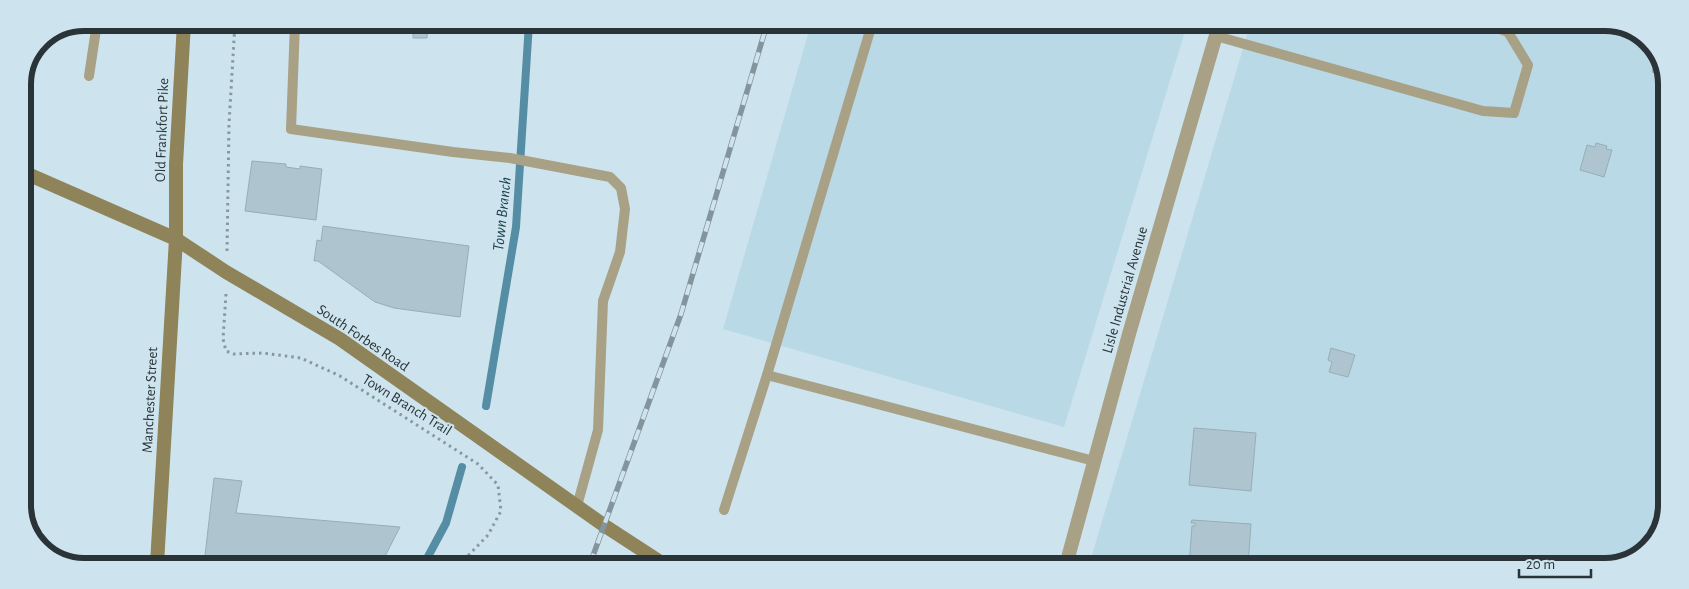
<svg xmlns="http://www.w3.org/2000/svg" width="1689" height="589" font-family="'Alegreya Sans',sans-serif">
  <rect width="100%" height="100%" fill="#cde4ee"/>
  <g fill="#bad9e6">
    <path d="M811,24L1187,25L1064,427L723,329Z"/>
    <path d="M1250,25L1625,26L1654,46L1666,80L1663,525L1642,554L1605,566L1089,565Z"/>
  </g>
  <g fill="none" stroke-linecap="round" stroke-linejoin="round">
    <g stroke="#558da4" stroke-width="8">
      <path d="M486,406L516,227L529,23"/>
      <path d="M424,564L446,523L462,467"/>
    </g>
  </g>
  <g fill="#aec4ce" stroke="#97adb7">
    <path d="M413,23H428L427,38H413Z"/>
    <path d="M1657,54L1665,76L1652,72Z"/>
    <path d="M34,55L33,90H23V80Z"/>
    <path d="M1596,143L1607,146L1606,149L1612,150L1604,177L1580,170L1587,145L1595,147Z"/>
    <path d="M252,161L286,164V167L300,169V166L322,169L316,220L245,211Z"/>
    <path d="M323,226L469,246L460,317L394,308L375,302L318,261H314L317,240L321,241Z"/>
    <path d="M1331,348L1355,355L1348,377L1329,372L1332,362L1328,360Z"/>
    <path d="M1194,428L1256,433L1251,491L1189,485Z"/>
    <path d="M214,478L242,481L236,513L400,527L381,564H204Z"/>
    <path d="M1192,520L1251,524L1248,566H1189L1192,526H1195V523H1191Z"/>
  </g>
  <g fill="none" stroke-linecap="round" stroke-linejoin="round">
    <g stroke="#87989f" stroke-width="3" stroke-dasharray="2.5 4" stroke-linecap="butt">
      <path d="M227,251L229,124L235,23"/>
      <path d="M226,294L223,339L226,351L234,354L263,353L301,358L340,376L478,464L498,485L501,511L488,535L460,564"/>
    </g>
    <g stroke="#a8a186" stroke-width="10">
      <path d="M295,23L291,129L453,152L510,158L610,177L621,188L625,209L620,252L603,301L598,430L577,506"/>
      <path d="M1216,36L1483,111L1514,113L1528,65L1508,32L1489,25"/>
      <path d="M89,76L97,23"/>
      <path d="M767,375L1094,461"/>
      <path d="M724,510L767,375L872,24"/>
    </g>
    <path stroke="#a8a186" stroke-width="14" d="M1066,565L1129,334L1219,25"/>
    <g stroke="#8e8359" stroke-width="14">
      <path d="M23,172L176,239L226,272L340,339L605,526L665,565"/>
      <path d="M157,564L176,239V164L184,23"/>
    </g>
    <g stroke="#84949c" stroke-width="5.5">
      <path id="rail" d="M590,564L681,314L767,24"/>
    </g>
    <use href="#rail" stroke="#cde4ee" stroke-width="4" stroke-dasharray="11" stroke-linecap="butt"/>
  </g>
  <g text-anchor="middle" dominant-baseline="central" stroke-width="4" stroke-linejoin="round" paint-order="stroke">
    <g font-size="15" fill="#2a3337" stroke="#cde4ee">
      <text transform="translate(162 130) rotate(-88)">Old Frankfort Pike</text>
      <text transform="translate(1125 290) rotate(-74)">Lisle Industrial Avenue</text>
      <text transform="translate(363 338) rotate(34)">South Forbes Road</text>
      <text transform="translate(150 400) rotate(-87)">Manchester Street</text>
      <text transform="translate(407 405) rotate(32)">Town Branch Trail</text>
    </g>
    <g font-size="16" font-style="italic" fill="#1d404e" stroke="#cde4ee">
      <text transform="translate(502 214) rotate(-84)">Town Branch</text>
    </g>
  </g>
  <path d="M0 0H1689V589H0ZM84 31H1605A53 53 0 0 1 1658 84V505A53 53 0 0 1 1605 558H84A53 53 0 0 1 31 505V84A53 53 0 0 1 84 31Z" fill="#cde4ee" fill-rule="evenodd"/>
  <path fill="none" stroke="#2a3337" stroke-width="6" d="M84 31H1605A53 53 0 0 1 1658 84V505A53 53 0 0 1 1605 558H84A53 53 0 0 1 31 505V84A53 53 0 0 1 84 31Z"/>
  <path d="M1519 569v8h72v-8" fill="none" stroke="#2a3337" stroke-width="2.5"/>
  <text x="1526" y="569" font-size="15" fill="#2a3337" stroke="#cde4ee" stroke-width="4" paint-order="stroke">20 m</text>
</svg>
